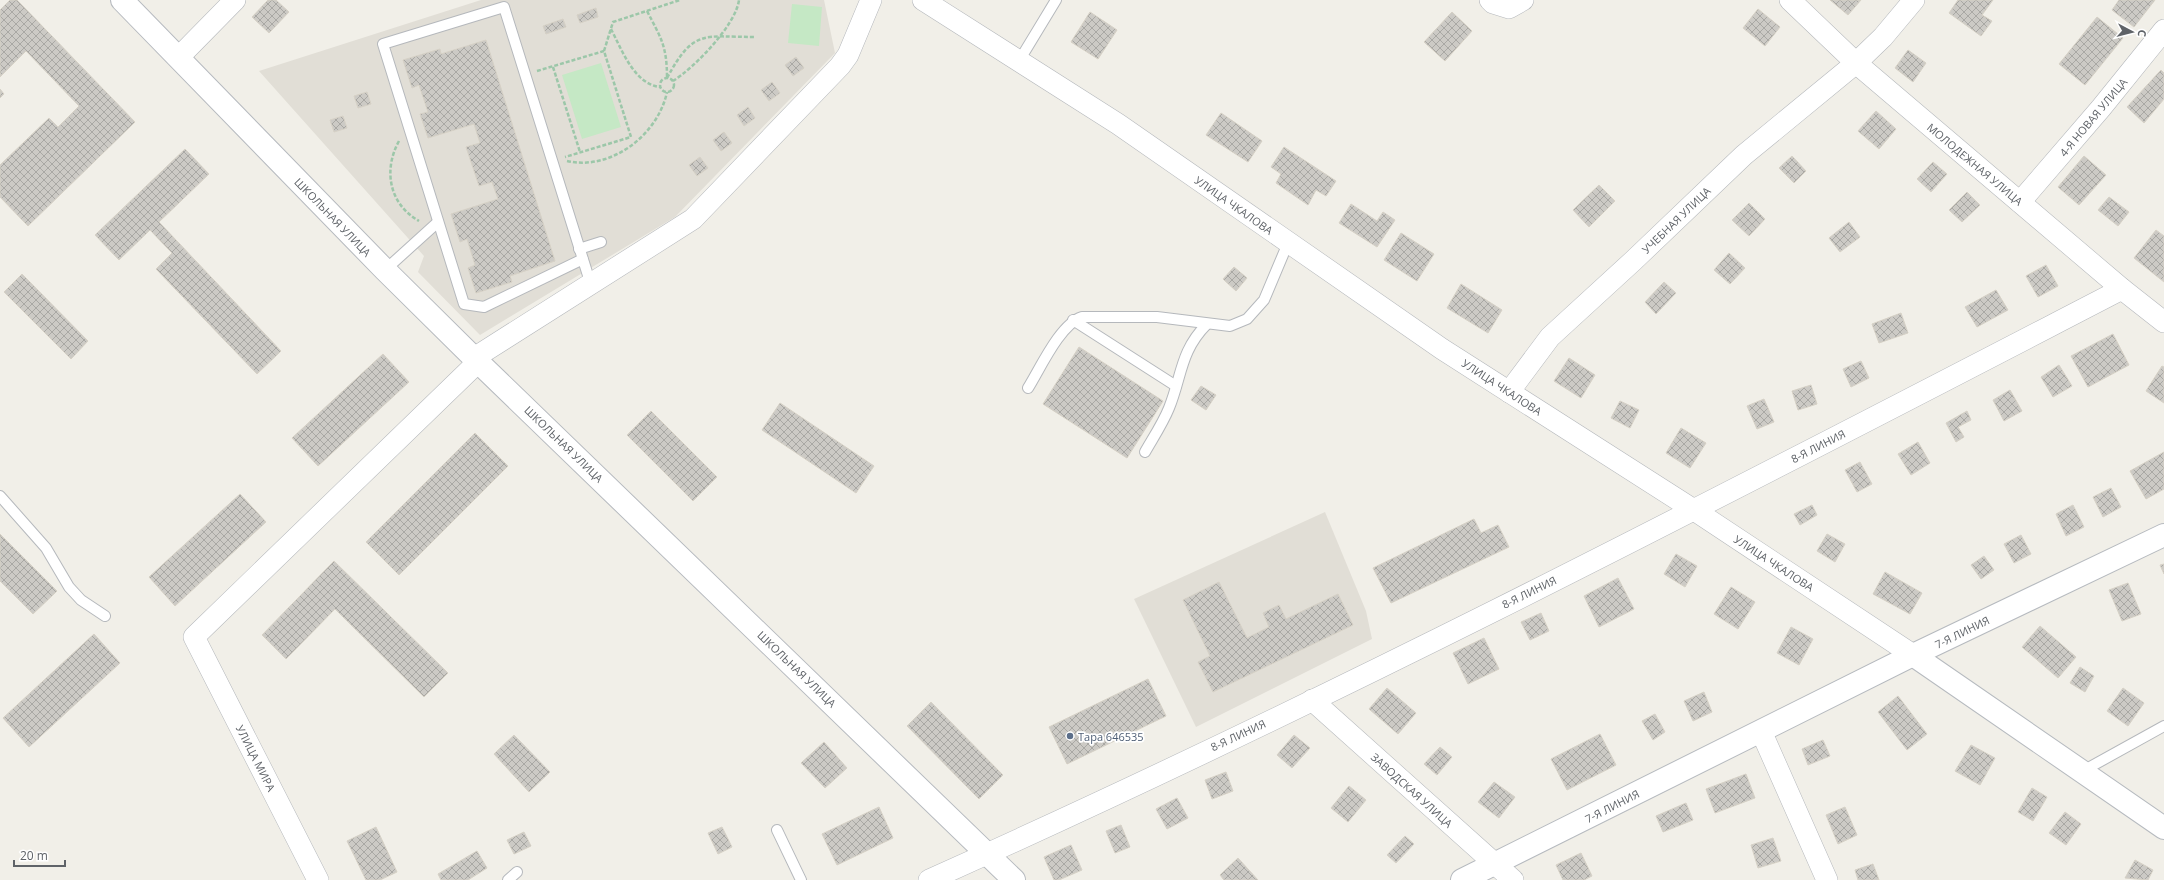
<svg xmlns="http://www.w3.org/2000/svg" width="2164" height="880" font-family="'Open Sans',sans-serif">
  <defs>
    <pattern id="building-cross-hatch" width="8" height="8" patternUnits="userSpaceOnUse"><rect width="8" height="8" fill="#cccac5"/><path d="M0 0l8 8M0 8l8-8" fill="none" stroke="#a9a8a4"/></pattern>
  </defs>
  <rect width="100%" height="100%" fill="#f1efe8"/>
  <g fill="#e1ded6">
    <path d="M481,0H824L835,53L675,217L480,335L418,272L424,256L259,71Z"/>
    <path d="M1325,512L1366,611L1372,639L1196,727L1134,599Z"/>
  </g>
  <g fill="#c5e8c5">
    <path d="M792,4L822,7L819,46L788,43Z"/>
    <path d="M601,63L621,127L582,139L562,75Z"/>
  </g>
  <g fill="url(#building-cross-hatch)" stroke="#d6d1c6">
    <path d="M10,0H17L135,122L28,226L0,197V165L49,118L58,127L79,106L26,51L0,77V10Z"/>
    <path d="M268,0H276L289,12L269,33L252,17Z"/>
    <path d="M1830,0H1861L1848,15Z"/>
    <path d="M1958,0H1993L1982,15L1992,21L1981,36L1949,13Z"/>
    <path d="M2119,0H2155L2134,27L2112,10Z"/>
    <path d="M596,8L598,17L580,23L577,15Z"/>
    <path d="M1758,9L1780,27L1765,46L1743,28Z"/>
    <path d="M1090,12L1117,30L1098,59L1071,42Z"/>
    <path d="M1452,12L1472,31L1445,61L1424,42Z"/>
    <path d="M2097,17L2123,38L2085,85L2059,64Z"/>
    <path d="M563,19L566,27L546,34L543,26Z"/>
    <path d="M486,40L555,261L510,276L512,282L476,293L468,268L475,265L467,239L460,242L451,214L498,199L492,182L479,186L466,147L480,143L474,124L428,138L420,114L428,112L419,85L412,88L403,60L440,49L441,54Z"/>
    <path d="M1908,50L1926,63L1913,82L1895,68Z"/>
    <path d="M796,57L804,68L793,76L785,65Z"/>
    <path d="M2161,70L2164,73V99L2144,123L2127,107Z"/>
    <path d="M772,82L780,93L769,101L761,90Z"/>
    <path d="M0,89L4,94L0,98Z"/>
    <path d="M367,92L371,104L358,108L354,96Z"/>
    <path d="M748,107L755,118L744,126L737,115Z"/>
    <path d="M1876,111L1896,129L1879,149L1858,131Z"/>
    <path d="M1221,113L1262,141L1248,162L1206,135Z"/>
    <path d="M343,116L347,128L334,132L330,120Z"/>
    <path d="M724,132L732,143L721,151L713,140Z"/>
    <path d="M1284,147L1336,181L1326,196L1316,190L1308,205L1276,183L1281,174L1271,167Z"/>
    <path d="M185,149L209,174L159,222L281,351L257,374L156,269L172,253L150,230L119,260L95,235Z"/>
    <path d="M1792,156L1806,171L1794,183L1779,168Z"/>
    <path d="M2084,156L2106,175L2079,205L2058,187Z"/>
    <path d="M700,157L708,168L697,176L689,165Z"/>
    <path d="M1933,162L1947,174L1931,192L1917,179Z"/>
    <path d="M1599,185L1615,201L1589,227L1573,210Z"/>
    <path d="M1967,192L1980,205L1962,222L1949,210Z"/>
    <path d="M2109,197L2129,212L2118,226L2098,210Z"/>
    <path d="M1749,203L1765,219L1749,236L1732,220Z"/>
    <path d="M1351,204L1377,221L1383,212L1395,220L1377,247L1339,223Z"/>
    <path d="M1849,222L1860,237L1840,252L1829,238Z"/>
    <path d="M2156,230L2164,236V282L2134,258Z"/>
    <path d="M1401,233L1434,254L1417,281L1384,260Z"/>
    <path d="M1729,253L1745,268L1730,284L1714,270Z"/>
    <path d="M2046,265L2058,286L2038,297L2026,276Z"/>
    <path d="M1234,267L1247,278L1236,291L1223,279Z"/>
    <path d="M22,274L88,341L71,359L4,292Z"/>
    <path d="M1664,282L1676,293L1656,314L1645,302Z"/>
    <path d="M1461,284L1502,310L1488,333L1447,308Z"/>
    <path d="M1996,290L2008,310L1977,327L1965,307Z"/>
    <path d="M1901,313L1908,333L1879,343L1872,324Z"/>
    <path d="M2113,334L2129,365L2088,387L2071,356Z"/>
    <path d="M1079,347L1163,401L1127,458L1043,404Z"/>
    <path d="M383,354L409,382L318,466L292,438Z"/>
    <path d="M1569,358L1595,375L1581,398L1554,381Z"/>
    <path d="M1861,361L1869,378L1851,387L1843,369Z"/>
    <path d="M2059,365L2072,386L2053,397L2041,377Z"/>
    <path d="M2162,366L2164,367V403L2146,391Z"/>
    <path d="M1811,385L1817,404L1798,410L1792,391Z"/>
    <path d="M1201,386L1216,395L1206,410L1191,400Z"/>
    <path d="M2010,390L2022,411L2004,421L1993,400Z"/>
    <path d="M1764,399L1774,422L1757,429L1747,406Z"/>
    <path d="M1620,401L1639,410L1630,428L1611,418Z"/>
    <path d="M780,403L874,466L856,493L762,430Z"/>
    <path d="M651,411L717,477L693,501L627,435Z"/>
    <path d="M1967,411L1971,420L1958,427L1964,437L1956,442L1946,423Z"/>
    <path d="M1681,428L1706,443L1690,468L1666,453Z"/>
    <path d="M475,433L508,466L399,575L366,542Z"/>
    <path d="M1918,442L1930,463L1911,475L1898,454Z"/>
    <path d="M2164,452V489L2146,499L2130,471Z"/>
    <path d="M1860,462L1872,484L1857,492L1845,470Z"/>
    <path d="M2111,488L2121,507L2103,517L2093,497Z"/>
    <path d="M240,494L266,522L175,606L149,577Z"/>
    <path d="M1812,505L1817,515L1800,525L1794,514Z"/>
    <path d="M2073,505L2084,527L2066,536L2056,514Z"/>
    <path d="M1474,519L1481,533L1498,525L1509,547L1391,603L1373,568Z"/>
    <path d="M0,534L57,591L33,614L0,581Z"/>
    <path d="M1827,534L1845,544L1835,562L1817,551Z"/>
    <path d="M2021,535L2031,554L2014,563L2004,544Z"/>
    <path d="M1676,554L1697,566L1685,587L1664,574Z"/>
    <path d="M1984,556L1994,570L1981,579L1971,565Z"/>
    <path d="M334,561L448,673L424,697L335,609L286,659L262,635Z"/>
    <path d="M2164,564V574L2160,565Z"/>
    <path d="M1885,572L1922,593L1910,614L1873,594Z"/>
    <path d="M1618,578L1634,609L1599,627L1584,596Z"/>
    <path d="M1219,582L1247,638L1269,627L1263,613L1279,605L1286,619L1338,594L1353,625L1213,692L1198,662L1210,656L1183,600Z"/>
    <path d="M2128,583L2141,614L2122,621L2109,590Z"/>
    <path d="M1731,587L1755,602L1738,629L1714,614Z"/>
    <path d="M1541,613L1549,631L1530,640L1521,622Z"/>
    <path d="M2040,626L2076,657L2058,678L2022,647Z"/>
    <path d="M1791,627L1813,639L1799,665L1777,653Z"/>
    <path d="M94,634L120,663L29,747L3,718Z"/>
    <path d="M1484,638L1499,669L1468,684L1453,653Z"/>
    <path d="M2080,667L2094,676L2085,692L2070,683Z"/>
    <path d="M1148,679L1166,716L1067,764L1049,727Z"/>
    <path d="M1387,688L1416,713L1398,734L1369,709Z"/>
    <path d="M2123,688L2144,703L2128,726L2107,711Z"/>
    <path d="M1704,692L1712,712L1693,721L1684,701Z"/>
    <path d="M1898,696L1927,734L1907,750L1878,712Z"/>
    <path d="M931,702L1003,775L979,799L907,726Z"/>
    <path d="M1655,714L1665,732L1653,740L1642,721Z"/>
    <path d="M1600,734L1616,765L1567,790L1551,759Z"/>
    <path d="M514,735L550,772L529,792L494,754Z"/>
    <path d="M1294,735L1310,748L1292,768L1277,755Z"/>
    <path d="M1823,740L1830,756L1808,765L1802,749Z"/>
    <path d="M824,742L847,768L825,788L801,763Z"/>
    <path d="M1971,745L1995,758L1980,785L1955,771Z"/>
    <path d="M1440,747L1452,757L1437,775L1424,764Z"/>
    <path d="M1226,772L1233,791L1212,799L1205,780Z"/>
    <path d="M1746,774L1755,798L1715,813L1706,789Z"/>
    <path d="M1494,782L1515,797L1499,818L1478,802Z"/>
    <path d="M1349,786L1366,800L1348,822L1331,808Z"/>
    <path d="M2032,788L2047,797L2033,821L2018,812Z"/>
    <path d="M1177,798L1188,818L1167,829L1156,809Z"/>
    <path d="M1686,803L1693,820L1663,832L1656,816Z"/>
    <path d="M879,807L893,838L837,865L822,834Z"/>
    <path d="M1845,807L1857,835L1838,844L1826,815Z"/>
    <path d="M2065,812L2081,824L2066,845L2049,833Z"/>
    <path d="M1121,825L1130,847L1115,853L1106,831Z"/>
    <path d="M376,827L397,872L380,880H366L347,841Z"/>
    <path d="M722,827L732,847L718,854L708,833Z"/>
    <path d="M524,832L531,846L514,854L507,840Z"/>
    <path d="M1405,836L1414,844L1396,863L1387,855Z"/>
    <path d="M1773,838L1781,861L1758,868L1751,845Z"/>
    <path d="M1071,845L1082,870L1059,880H1054L1044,857Z"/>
    <path d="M477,851L487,868L468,880H441L438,874Z"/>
    <path d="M1581,853L1592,876L1584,880H1563L1556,865Z"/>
    <path d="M1238,858L1258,880H1224L1220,875Z"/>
    <path d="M2135,860L2153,870L2148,880L2125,878Z"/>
    <path d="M1873,864L1879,880H1858L1855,870Z"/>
  </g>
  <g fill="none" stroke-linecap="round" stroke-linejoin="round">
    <g stroke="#b5b8bc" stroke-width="12">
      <g id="lane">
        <path d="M1019,61L1056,0"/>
        <path d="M579,249L601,242"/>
        <path d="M583,259L484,307L464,304L383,44L504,7C533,99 562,192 591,285"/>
        <path d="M385,270L438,222"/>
        <path d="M1073,320L1176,386"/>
        <path d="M1028,388C1040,369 1060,324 1082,317H1157L1230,326L1247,319L1264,300L1288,243"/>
        <path d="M1145,452C1153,438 1163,423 1169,408C1182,376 1180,351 1207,324"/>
        <path d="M0,496L46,548L69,587L81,600L105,616"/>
        <path d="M2081,772L2164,726"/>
        <path d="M777,830L801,880"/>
        <path d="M508,880L517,872"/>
      </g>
    </g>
    <g stroke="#b5b8bc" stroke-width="22">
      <g id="street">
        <path d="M923,0L1118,124L1442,349L1694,510L1913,655"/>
        <path d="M1490,0L1493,3L1509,8L1523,0"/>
        <path d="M1790,0L1856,63L2122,289L2164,322"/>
        <path d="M179,57L235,0"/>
        <path d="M2020,202L2101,108L2164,30"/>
        <path d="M474,358L693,219L840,66L848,55L871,0"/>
        <path d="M1509,392L1550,337L1633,261L1744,155L1856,63L1883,37L1914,0"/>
        <path d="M1312,700L1513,880"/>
        <path d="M1761,731L1827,880"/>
        <path d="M318,880L194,637L478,362"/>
        <path d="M929,880C1334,699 1728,493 2122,289"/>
      </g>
    </g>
    <g stroke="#b6babf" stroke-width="24">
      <g id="secondary">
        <path d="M122,0L385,270L474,358L1014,880"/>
        <path d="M1913,655L2164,828"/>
        <path d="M1462,880L1913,655L2164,535"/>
      </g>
    </g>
    <g stroke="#9cc7a9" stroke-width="2.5" stroke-dasharray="4 2" stroke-linecap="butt">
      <path d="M647,11C661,38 667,46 667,78"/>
      <path d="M611,29C622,50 634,84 660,87"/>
      <path d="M604,51L613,22L680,0"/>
      <path d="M553,67L580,152"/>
      <path d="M537,71L604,51L631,137L565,157"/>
      <path d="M667,78C694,28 704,37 755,37"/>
      <circle cx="667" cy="85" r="7"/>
      <path d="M673,81C694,68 736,25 739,0"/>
      <path d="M399,141C383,170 389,204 419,221"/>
      <path d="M567,161C611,171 658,135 667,92"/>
    </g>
    <use href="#lane" stroke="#fff" stroke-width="10"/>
    <use href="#street" stroke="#fff" stroke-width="21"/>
    <use href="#secondary" stroke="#fff" stroke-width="22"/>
  </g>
  <circle fill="#5c6f8a" stroke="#fff" stroke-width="1.5" cx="1070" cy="736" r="4"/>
  <g text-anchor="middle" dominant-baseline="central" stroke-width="3.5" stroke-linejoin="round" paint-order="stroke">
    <g font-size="11" fill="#5f6368" stroke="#fff">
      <text transform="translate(2093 117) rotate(-50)">4-Я НОВАЯ УЛИЦА</text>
      <text transform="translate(1975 164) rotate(40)">МОЛОДЕЖНАЯ УЛИЦА</text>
      <text transform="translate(1234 205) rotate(35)">УЛИЦА ЧКАЛОВА</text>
      <text transform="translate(333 217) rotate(46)">ШКОЛЬНАЯ УЛИЦА</text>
      <text transform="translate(1676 220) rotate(-44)">УЧЕБНАЯ УЛИЦА</text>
      <text transform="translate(1502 387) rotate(33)">УЛИЦА ЧКАЛОВА</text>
      <text transform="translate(564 444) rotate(44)">ШКОЛЬНАЯ УЛИЦА</text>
      <text transform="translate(1818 446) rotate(-27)">8-Я ЛИНИЯ</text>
      <text transform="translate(1774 563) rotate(33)">УЛИЦА ЧКАЛОВА</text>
      <text transform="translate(1529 592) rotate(-26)">8-Я ЛИНИЯ</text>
      <text transform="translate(1962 632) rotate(-26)">7-Я ЛИНИЯ</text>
      <text transform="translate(797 669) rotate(44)">ШКОЛЬНАЯ УЛИЦА</text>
      <text transform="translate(1238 735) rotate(-25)">8-Я ЛИНИЯ</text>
      <text transform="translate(256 758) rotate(63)">УЛИЦА МИРА</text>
      <text transform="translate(1412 790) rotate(42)">ЗАВОДСКАЯ УЛИЦА</text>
      <text transform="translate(1612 806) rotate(-27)">7-Я ЛИНИЯ</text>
    </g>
    <g font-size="11" fill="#4e5e75" stroke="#fff" text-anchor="start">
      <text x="1078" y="736">Тара 646535</text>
    </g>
  </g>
  <g transform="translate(2132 32) rotate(97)" stroke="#ffffff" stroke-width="3" paint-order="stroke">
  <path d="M0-3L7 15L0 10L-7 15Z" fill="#5f6368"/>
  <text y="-6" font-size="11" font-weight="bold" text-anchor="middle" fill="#5f6368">С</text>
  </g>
  <path d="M14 860v6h51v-6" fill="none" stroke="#5f6368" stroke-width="2"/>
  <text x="20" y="860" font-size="12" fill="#5f6368" stroke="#ffffff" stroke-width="3" paint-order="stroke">20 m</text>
</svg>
